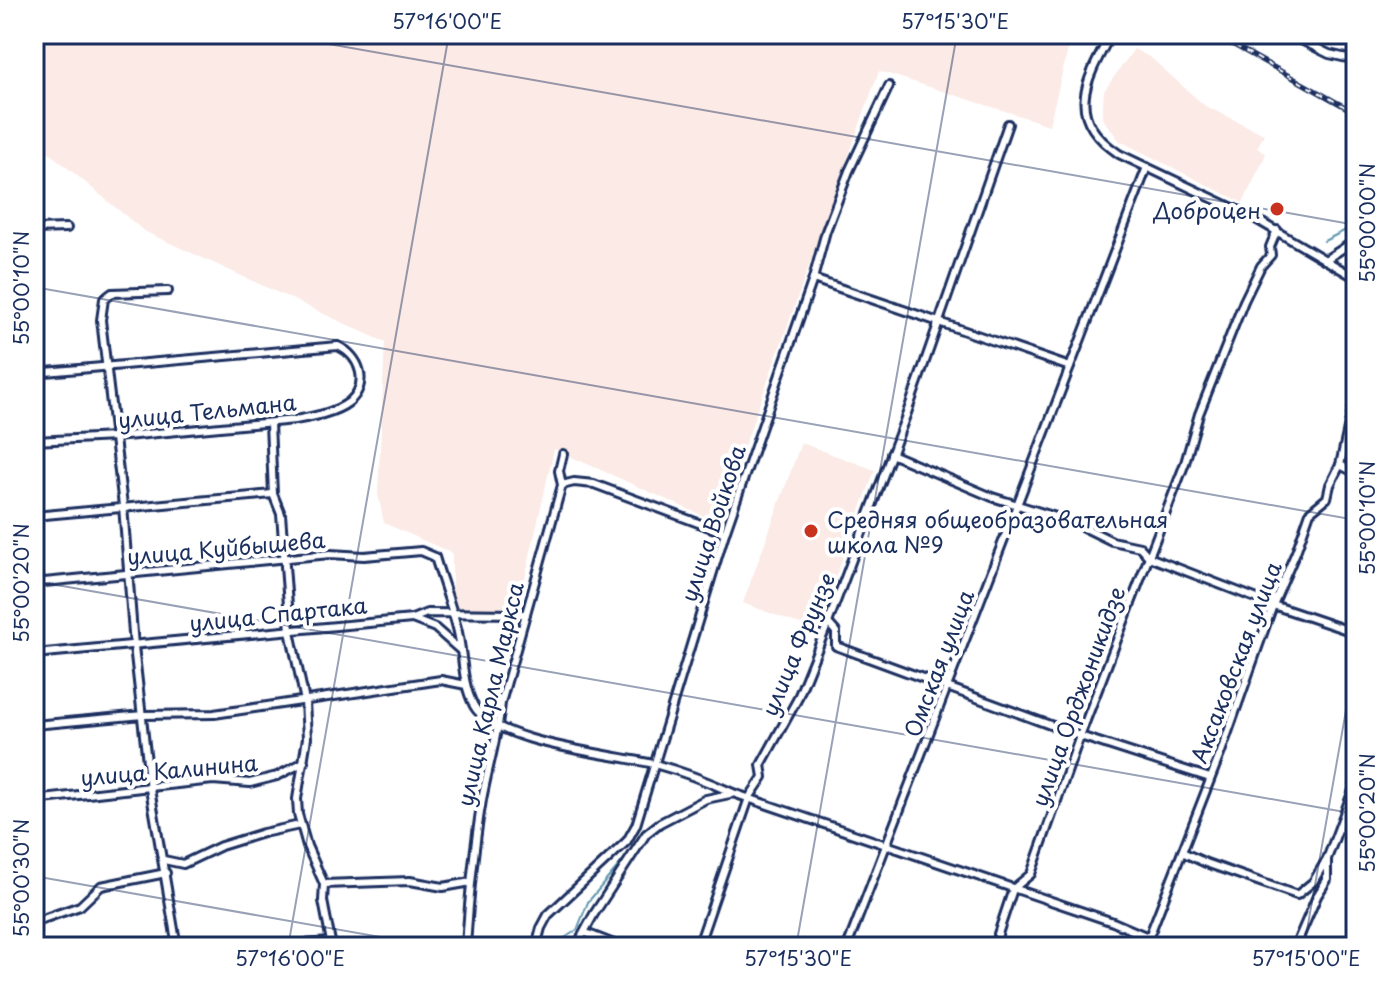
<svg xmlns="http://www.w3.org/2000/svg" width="1390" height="981" font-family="'Playpen Sans',sans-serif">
  <rect width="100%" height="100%" fill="#fff"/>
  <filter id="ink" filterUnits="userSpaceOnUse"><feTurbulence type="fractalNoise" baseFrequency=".0125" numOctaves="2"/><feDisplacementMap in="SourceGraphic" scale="16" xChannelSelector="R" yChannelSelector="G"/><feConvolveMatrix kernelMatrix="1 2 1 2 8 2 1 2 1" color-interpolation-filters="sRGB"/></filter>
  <g filter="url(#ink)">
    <g fill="#fbeae5">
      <path d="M34,34H1072L1049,125L879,71L717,522L554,449L518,609L452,610V553L384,523L378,494L385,342L144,231L34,140Z"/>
      <path d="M1134,49L1151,58L1205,106L1264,134L1257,148L1266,154L1243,203L1120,141L1102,118L1104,91Z"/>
      <path d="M801,443L875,470L816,630L743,603Z"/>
    </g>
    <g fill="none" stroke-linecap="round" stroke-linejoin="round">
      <g stroke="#5e96ae" stroke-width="2">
        <path d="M1324,241L1356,225"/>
        <path d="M559,947L560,941L577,930L588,902L631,851"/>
      </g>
      <g stroke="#1b2f5e" stroke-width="12">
        <g id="minor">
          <path d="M1111,34C1085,82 1064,117 1119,154L1254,218L1356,278"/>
          <path d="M1289,34L1329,54L1356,60"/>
          <path d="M34,229L67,228"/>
          <path d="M1325,260L1356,240"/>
          <path d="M813,279L1070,367"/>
          <path d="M168,291L112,293L104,299L101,320L123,506L134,646L150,789L177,947"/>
          <path d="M34,373L338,346C360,356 370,384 349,402C335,413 312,417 295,420L115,437L34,441"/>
          <path d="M270,423L273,494L281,514L290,631L305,701L307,738L297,799L298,814L307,846L324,884L323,901L332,947"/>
          <path d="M891,454L992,497L1075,523L1112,541L1140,547L1149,557L1273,605L1356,633"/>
          <path d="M1340,465L1356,473"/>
          <path d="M562,485L574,482L594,484L725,533"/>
          <path d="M34,516L273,494"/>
          <path d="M34,583L330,554L364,556L421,551L435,557C442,581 451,604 457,628C464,654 461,682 474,706C496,745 617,754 658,765C684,772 709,782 733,793L1113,922L1148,937"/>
          <path d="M412,619L435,628L461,651"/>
          <path d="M828,623L836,632V646L1080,736L1210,778"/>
          <path d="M34,654L412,619L427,613L526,614"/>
          <path d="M34,725L143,715L214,714L441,680L466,685"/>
          <path d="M34,800L213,780L250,783L277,776L304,762"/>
          <path d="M1182,852L1206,863L1297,895L1313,882L1325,862"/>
          <path d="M164,860L183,864L221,846L263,833L300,825"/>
          <path d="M324,884L410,881L443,887L471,882"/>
          <path d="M34,922L80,906L101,886L166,873"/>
          <path d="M586,933L622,947"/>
          <path d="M149,947L176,942"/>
          <path d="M255,947L331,942"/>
          <path d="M466,947C469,898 474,848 482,800C488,767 498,736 501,703L562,485L559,471L563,454"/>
          <path d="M536,947L541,928L548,915L627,841L636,825L725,533L813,279L826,231L849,171L889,86"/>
          <path d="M576,947L594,914L646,834L660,823L706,799L730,794"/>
          <path d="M698,947L749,798L763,777L761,765L797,700L828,623L907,413L1008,124"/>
          <path d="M847,947L1147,167"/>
          <path d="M998,947V934L1013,889L1031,874L1080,736L1185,463L1199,414L1244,301L1261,266L1271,255L1270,247L1277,230"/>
          <path d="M1145,947L1221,752L1273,605L1296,552L1310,512L1327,498L1330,485L1340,465L1356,392"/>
          <path d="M1295,947L1317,896L1327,880V859L1356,782"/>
        </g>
      </g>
      <use href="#minor" stroke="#fff" stroke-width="6"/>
      <g stroke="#1b2f5e" stroke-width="5">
        <path id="rail" d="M1214,34L1356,113"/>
      </g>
      <use href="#rail" stroke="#fff" stroke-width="2" stroke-dasharray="6" stroke-linecap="butt"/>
    </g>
  </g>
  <path fill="none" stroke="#1b2f5e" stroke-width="2" stroke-opacity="0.45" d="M272,34L1356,225M34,287L1356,520M34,581L1356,814M34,876L437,947M288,947L449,34M796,947L957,34M1304,947L1356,654"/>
  <g fill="#c8321e" stroke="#fff" stroke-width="3">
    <circle cx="1277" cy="209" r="8"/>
    <circle cx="811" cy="531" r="8"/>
  </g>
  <g text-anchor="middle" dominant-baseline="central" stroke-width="8" stroke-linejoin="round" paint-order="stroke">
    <g font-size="22" fill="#1b2f5e" stroke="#fff" text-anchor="end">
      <text x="1261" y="209">Доброцен</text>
      <text x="827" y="518" text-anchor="start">Средняя общеобразовательная<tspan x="827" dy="25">школа №9</tspan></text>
    </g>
    <g font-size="22" fill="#1b2f5e" stroke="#fff">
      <text transform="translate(207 410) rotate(-6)">улица Тельмана</text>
      <text transform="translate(712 523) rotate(-72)">улица Войкова</text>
      <text transform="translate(226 547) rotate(-5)">улица Куйбышева</text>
      <text transform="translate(278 613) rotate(-6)">улица Спартака</text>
      <text transform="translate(797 644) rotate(-67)">улица Фрунзе</text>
      <text transform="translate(1235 662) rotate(-69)">Аксаковская улица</text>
      <text transform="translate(938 663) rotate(-69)">Омская улица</text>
      <text transform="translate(489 694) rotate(-77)">улица Карла Маркса</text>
      <text transform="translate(1077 696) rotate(-70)">улица Орджоникидзе</text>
      <text transform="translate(169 769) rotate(-5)">улица Калинина</text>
    </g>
  </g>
  <rect width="1390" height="981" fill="none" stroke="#fff" stroke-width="88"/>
  <rect x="44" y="44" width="1302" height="893" fill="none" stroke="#1b2f5e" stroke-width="3"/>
  <g font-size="20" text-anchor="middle" fill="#1b2f5e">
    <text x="447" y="29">57°16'00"E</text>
    <text x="955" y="29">57°15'30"E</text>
    <text transform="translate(1368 223) rotate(-90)" y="7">55°00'00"N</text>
    <text transform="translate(22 288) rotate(-90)" y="7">55°00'10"N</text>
    <text transform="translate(1368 518) rotate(-90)" y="7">55°00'10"N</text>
    <text transform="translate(22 583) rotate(-90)" y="7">55°00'20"N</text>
    <text transform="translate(1368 813) rotate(-90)" y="7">55°00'20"N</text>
    <text transform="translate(22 878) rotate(-90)" y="7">55°00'30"N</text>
    <text x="290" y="966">57°16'00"E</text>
    <text x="798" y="966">57°15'30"E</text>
    <text x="1306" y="966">57°15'00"E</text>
  </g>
</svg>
